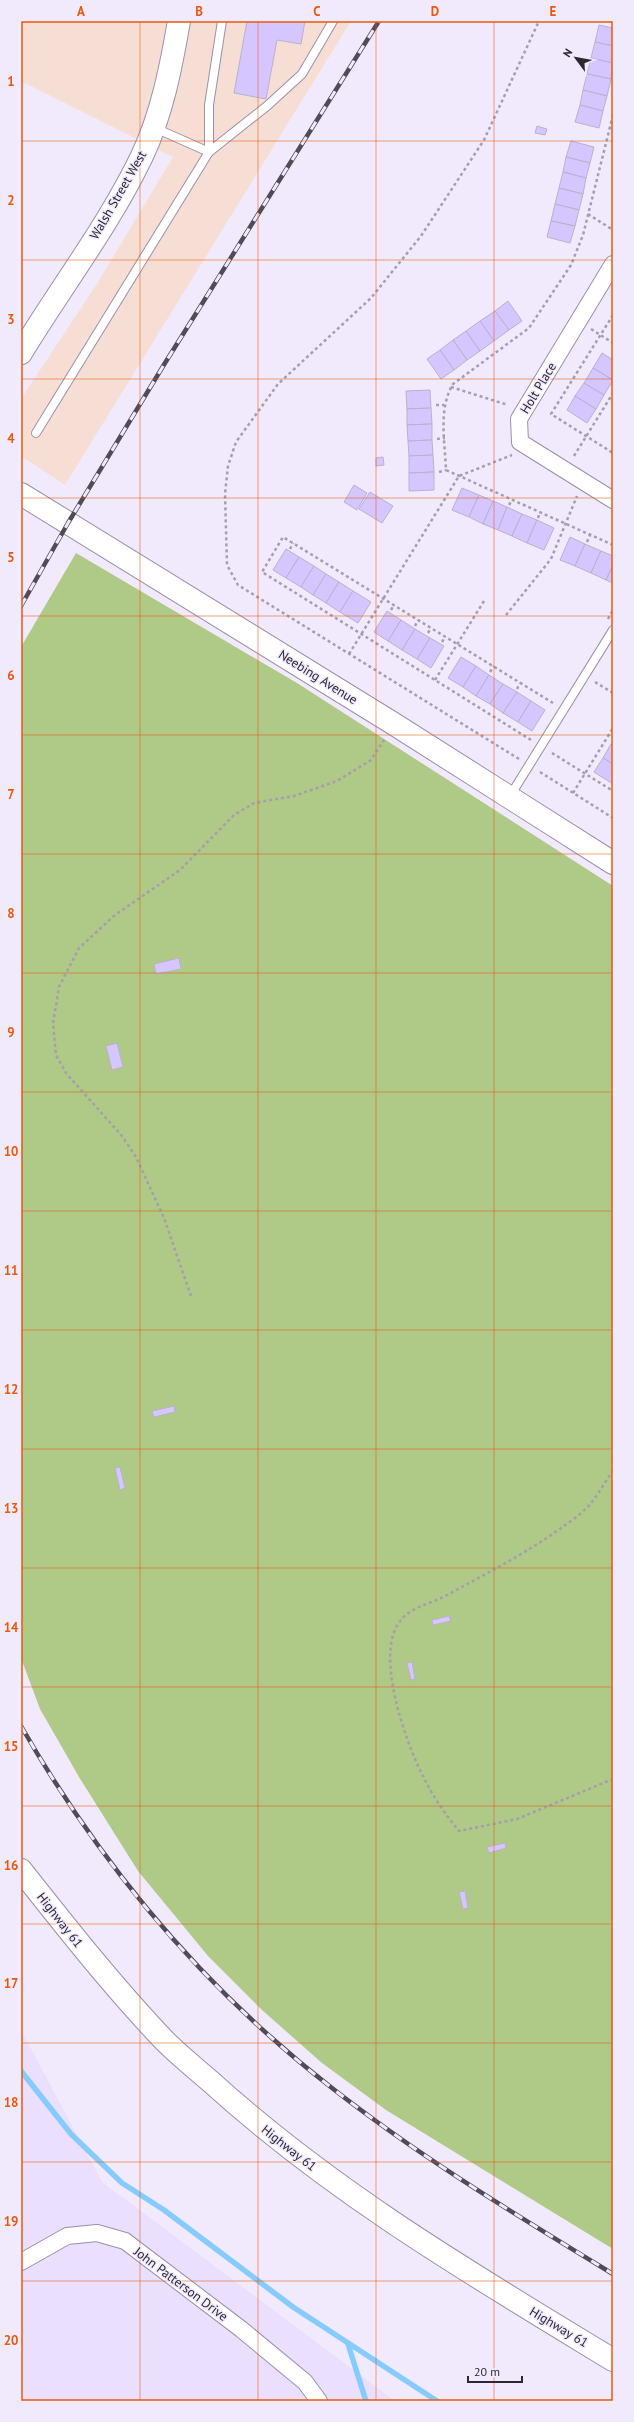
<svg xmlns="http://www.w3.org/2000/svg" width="634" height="2422" font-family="'PT Sans',sans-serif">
  <rect width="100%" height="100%" fill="#f1eafc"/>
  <path fill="#f6ded4" d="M21,21H351L65,485L21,456V399L98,282L173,157L21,81Z"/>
  <path fill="#eadffd" d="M21,2030L102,2182L395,2401H21Z"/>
  <path fill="#afc986" d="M76,553L297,683L613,886V2249L386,2110L322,2063L262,2010L208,1956L138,1871L79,1777L40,1709L21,1658V647Z"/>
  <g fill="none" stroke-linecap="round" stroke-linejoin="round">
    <g stroke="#85cbfe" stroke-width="5.5">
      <path d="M21,2071L71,2134L122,2183L164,2210L293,2307L437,2401"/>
      <path d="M348,2344L366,2401"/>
    </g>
  </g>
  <g fill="#d6c6ff" stroke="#b9b1ce">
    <path d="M247,21H305L301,44L277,40L266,99L234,93Z"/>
    <path d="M599,25L613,28V46L595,42Z"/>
    <path d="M595,42L613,46V63L591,58Z"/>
    <path d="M591,58L613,63L611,79L587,74Z"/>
    <path d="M587,74L611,79L607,96L583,90Z"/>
    <path d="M583,90L607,96L603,111L580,105Z"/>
    <path d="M580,105L603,111L599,128L575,122Z"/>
    <path d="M537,126L547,129L545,135L535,133Z"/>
    <path d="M571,141L594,147L590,163L566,157Z"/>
    <path d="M566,157L590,163L586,178L563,172Z"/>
    <path d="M563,172L586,178L583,194L559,188Z"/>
    <path d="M559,188L583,194L579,210L555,204Z"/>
    <path d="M555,204L579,210L575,226L551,221Z"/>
    <path d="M551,221L575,226L570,243L547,237Z"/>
    <path d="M508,301L522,321L509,330L495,311Z"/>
    <path d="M495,311L509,330L494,341L480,321Z"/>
    <path d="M480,321L494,341L480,351L466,331Z"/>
    <path d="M466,331L480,351L467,360L453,340Z"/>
    <path d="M453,340L467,360L454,370L440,350Z"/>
    <path d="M440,350L454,370L441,379L427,359Z"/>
    <path d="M602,353L613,360V380L593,368Z"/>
    <path d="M593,368L613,380L604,395L584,383Z"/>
    <path d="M584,383L604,395L596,409L575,396Z"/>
    <path d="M430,390L431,408L407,409L406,391Z"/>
    <path d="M575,396L596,409L587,423L567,410Z"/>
    <path d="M431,408L432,424L407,425V409Z"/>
    <path d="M432,424V440L408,441L407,425Z"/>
    <path d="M432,440L433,455L409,456L408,441Z"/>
    <path d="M433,455L434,472L409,473V456Z"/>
    <path d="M383,457L384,465L376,466V458Z"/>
    <path d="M434,472V490L409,491V473Z"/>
    <path d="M354,485L367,493L357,510L344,502Z"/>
    <path d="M462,488L479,495L469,517L452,510Z"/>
    <path d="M370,492L393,506L382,523L359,509Z"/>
    <path d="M479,495L493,501L483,524L469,517Z"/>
    <path d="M493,501L507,507L498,530L483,524Z"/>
    <path d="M507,507L522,514L512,536L498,530Z"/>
    <path d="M522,514L537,520L527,543L512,536Z"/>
    <path d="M537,520L554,528L544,550L527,543Z"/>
    <path d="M570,537L585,544L575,566L560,560Z"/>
    <path d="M585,544L601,551L591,573L575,566Z"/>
    <path d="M286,549L299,557L286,578L273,570Z"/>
    <path d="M601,551L613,556V565L606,580L591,573Z"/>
    <path d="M299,557L314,566L301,587L286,578Z"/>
    <path d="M613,565V583L606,580Z"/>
    <path d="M314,566L326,574L313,595L301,587Z"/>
    <path d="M326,574L339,582L326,603L313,595Z"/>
    <path d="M339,582L353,591L340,612L326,603Z"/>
    <path d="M353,591L371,602L358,623L340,612Z"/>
    <path d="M387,611L401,620L388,641L374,632Z"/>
    <path d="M401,620L415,629L402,650L388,641Z"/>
    <path d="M415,629L430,638L417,659L402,650Z"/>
    <path d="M430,638L444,646L431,668L417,659Z"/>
    <path d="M461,657L476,666L463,687L448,678Z"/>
    <path d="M476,666L489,675L476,696L463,687Z"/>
    <path d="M489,675L503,684L490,704L476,696Z"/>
    <path d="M503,684L517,692L503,713L490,704Z"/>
    <path d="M517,692L531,701L518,722L503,713Z"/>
    <path d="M531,701L545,710L532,731L518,722Z"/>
    <path d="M611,744L613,745V764L603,758Z"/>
    <path d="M603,758L613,764V784L594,772Z"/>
    <path d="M179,958L181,969L156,974L154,964Z"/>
    <path d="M117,1043L123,1067L112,1070L106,1046Z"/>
    <path d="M174,1406L175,1412L154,1417L152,1411Z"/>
    <path d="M120,1467L125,1488L120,1490L115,1468Z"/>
    <path d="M449,1616L451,1621L433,1625L432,1620Z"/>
    <path d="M412,1662L415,1679L411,1680L407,1663Z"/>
    <path d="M505,1843L506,1848L489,1853L487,1847Z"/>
    <path d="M465,1891L468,1908L463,1909L459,1892Z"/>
  </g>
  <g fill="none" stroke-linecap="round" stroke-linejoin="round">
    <g stroke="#9b90ac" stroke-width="10">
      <g id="lane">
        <path d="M155,128L209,152V105L222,21"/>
        <path d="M36,433L209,152L267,106L302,74L333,21"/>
        <path d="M510,796L613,630"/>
      </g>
    </g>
    <g stroke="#9b90ac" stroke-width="18">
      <g id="street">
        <path d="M613,264L519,419L520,442L613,500"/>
        <path d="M21,2262L67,2236L97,2233L125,2241L241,2329L305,2382L319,2401"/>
      </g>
    </g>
    <g stroke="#9b90ac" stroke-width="24">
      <g id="secondary">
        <path d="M21,353C61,287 109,225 142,156C162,114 171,67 179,21"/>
        <path d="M21,494L394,724L613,863"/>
      </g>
    </g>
    <g stroke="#9b90ac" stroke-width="24">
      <path id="highway" d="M21,1870C66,1927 111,1984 161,2037C176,2053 194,2067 210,2081C332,2192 473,2275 613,2360"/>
    </g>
    <g stroke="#a59eae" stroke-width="2.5" stroke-dasharray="3 3" stroke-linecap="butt">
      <path d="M613,115L583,235L571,265L529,328L453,384C438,409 445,442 446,470L613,545"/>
      <path d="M588,214L613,230"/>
      <path d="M613,315L551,414L613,453"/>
      <path d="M591,329L613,343"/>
      <path d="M451,387L508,405"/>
      <path d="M436,405H444"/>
      <path d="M437,439L445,438"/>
      <path d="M574,456L613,393"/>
      <path d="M439,472L446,470"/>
      <path d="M509,505L512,500"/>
      <path d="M538,518L540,512"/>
      <path d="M587,542L590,535"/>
      <path d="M290,549L293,543"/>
      <path d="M391,610L394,605"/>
      <path d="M506,615L551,559L577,496"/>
      <path d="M608,619L613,610"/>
      <path d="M415,626L418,620"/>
      <path d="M428,633L431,628"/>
      <path d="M442,642L445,637"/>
      <path d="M349,654L459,476L512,455"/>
      <path d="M490,672L494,666"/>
      <path d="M435,680L484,601"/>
      <path d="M595,682L613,693"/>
      <path d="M517,689L520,683"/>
      <path d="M531,740L262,572L283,537L553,703"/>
      <path d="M552,753L613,791"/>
      <path d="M519,759L238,585L227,565L225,494L228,466L236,442L278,384L371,298L421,236L484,140L539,21"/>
      <path d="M540,772L613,818"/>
      <path d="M573,793L613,728"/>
      <path d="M191,1296L164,1218L136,1157L122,1136L66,1073L56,1055L53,1023L59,987L79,948L115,915L180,870L234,815L254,803L294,796L337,781L371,760L384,740"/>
      <path d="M613,1470C606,1481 599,1493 591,1503C583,1513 571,1521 561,1528C525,1554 487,1573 449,1594C434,1603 412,1606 401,1620C373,1652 406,1744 424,1778C433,1797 446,1815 459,1831L517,1819L613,1779"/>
    </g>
    <use href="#lane" stroke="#fff" stroke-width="8"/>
    <use href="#street" stroke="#fff" stroke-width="16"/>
    <use href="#secondary" stroke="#fff" stroke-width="22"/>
    <use href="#highway" stroke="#fff" stroke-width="22"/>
    <g stroke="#504b58" stroke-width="4.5">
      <g id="rail">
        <path d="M21,606L68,523L165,363L379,21"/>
        <path d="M21,1726C102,1867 203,1988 332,2088C420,2157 518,2216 613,2274"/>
      </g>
    </g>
    <use href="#rail" stroke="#f1eafc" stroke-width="3" stroke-dasharray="9" stroke-linecap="butt"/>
  </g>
  <path fill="none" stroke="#e8590c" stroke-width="1" stroke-opacity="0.55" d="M140,21V2401M258,21V2401M376,21V2401M494,21V2401M21,141H613M21,260H613M21,379H613M21,498H613M21,616H613M21,735H613M21,854H613M21,973H613M21,1092H613M21,1211H613M21,1330H613M21,1449H613M21,1568H613M21,1687H613M21,1806H613M21,1924H613M21,2043H613M21,2162H613M21,2281H613"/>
  <g text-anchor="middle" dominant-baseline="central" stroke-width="3" stroke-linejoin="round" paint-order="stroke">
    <g font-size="13" fill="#2c2733" stroke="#f1eafc">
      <text transform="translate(118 195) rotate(-60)">Walsh Street West</text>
      <text transform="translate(538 388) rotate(-59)">Holt Place</text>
      <text transform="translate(318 677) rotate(32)">Neebing Avenue</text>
      <text transform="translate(60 1920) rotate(52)">Highway 61</text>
      <text transform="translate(289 2148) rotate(38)">Highway 61</text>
      <text transform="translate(181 2284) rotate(37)">John Patterson Drive</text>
      <text transform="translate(559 2327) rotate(31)">Highway 61</text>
    </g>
  </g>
  <rect width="634" height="2422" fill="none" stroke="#f1eafc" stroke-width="44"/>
  <g transform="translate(576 58) rotate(302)" stroke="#f1eafc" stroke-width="3" paint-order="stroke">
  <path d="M0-3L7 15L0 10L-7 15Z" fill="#2c2733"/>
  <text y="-6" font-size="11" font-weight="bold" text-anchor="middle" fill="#2c2733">N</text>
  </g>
  <path d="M468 2376v6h54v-6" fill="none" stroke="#2c2733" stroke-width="2"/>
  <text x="474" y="2376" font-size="12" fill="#2c2733" stroke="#f1eafc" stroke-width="3" paint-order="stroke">20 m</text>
  <rect x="22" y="22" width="590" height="2378" fill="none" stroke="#e8590c" stroke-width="1.5"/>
  <g font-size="13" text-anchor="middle" font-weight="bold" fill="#e8590c">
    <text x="81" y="16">A</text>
    <text x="199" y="16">B</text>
    <text x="317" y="16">C</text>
    <text x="435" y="16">D</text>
    <text x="553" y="16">E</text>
    <text x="11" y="86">1</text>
    <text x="11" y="205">2</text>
    <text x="11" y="324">3</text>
    <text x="11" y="443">4</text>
    <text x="11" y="562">5</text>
    <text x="11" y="680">6</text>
    <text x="11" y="799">7</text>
    <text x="11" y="918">8</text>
    <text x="11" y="1037">9</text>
    <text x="11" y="1156">10</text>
    <text x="11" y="1275">11</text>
    <text x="11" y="1394">12</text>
    <text x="11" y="1513">13</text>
    <text x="11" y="1632">14</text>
    <text x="11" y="1751">15</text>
    <text x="11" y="1870">16</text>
    <text x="11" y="1988">17</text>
    <text x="11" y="2107">18</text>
    <text x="11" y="2226">19</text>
    <text x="11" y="2345">20</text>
  </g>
</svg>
